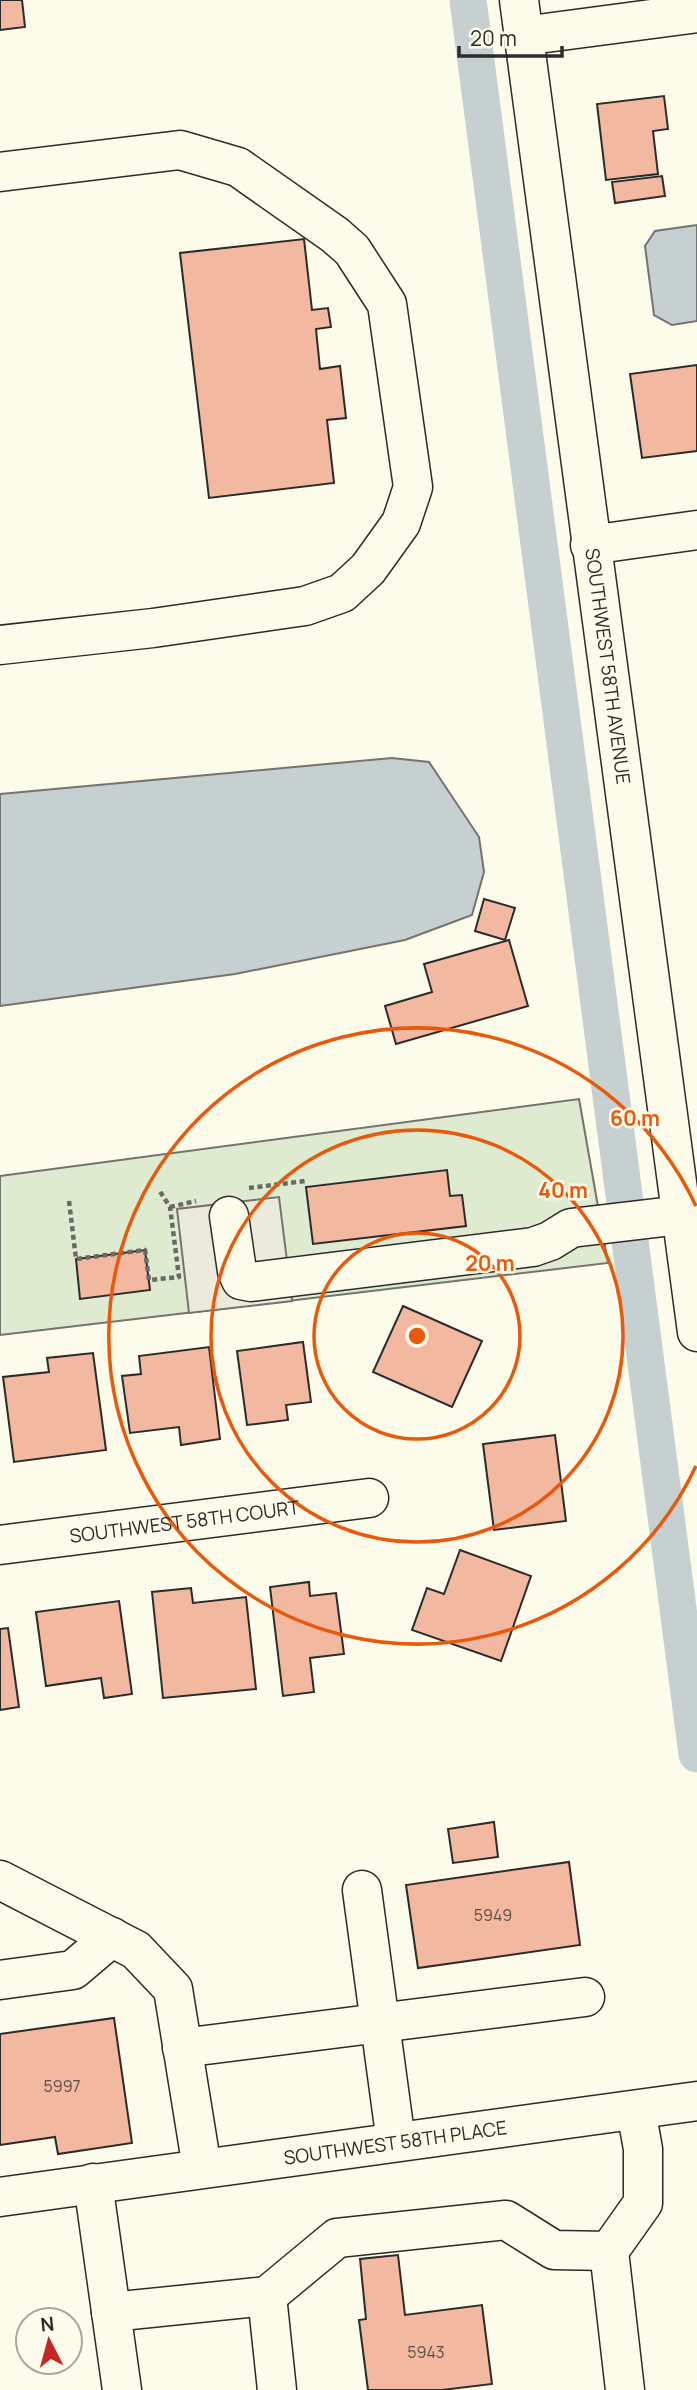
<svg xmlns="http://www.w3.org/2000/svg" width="697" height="2390" font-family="Manrope,sans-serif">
  <rect width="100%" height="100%" fill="#fdfbea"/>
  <path fill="#deebd1" stroke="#74746e" stroke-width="2" d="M579,1099L608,1263L0,1335V1176Z"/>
  <path fill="#eceadb" stroke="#74746e" stroke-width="2" d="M279,1197L292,1301L189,1313L177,1209Z"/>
  <g fill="#c7d0d0" stroke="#74746e" stroke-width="2">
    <path d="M697,225V321L672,325L654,315L645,246L655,231Z"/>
    <path d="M392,758L429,762L479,837L484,872L472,915L405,940L235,974L0,1006V794Z"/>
  </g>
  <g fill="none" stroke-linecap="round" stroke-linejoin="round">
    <path stroke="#c7d0d0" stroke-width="37" d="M468,0L697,1754"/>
  </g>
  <g fill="#f2b8a0" stroke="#2b2b2b" stroke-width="2">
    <path d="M0,0H22L25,27L0,30Z"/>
    <path d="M664,96L668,129L653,131L658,174L606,180L597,104Z"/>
    <path d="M662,176L665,196L615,203L612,182Z"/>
    <path d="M304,239L312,310L328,308L331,327L316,329L320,369L340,366L346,418L327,420L334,483L209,498L180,253Z"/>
    <path d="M697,365V451L642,458L630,374Z"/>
    <path d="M484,899L515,908L505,940L475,931Z"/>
    <path d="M509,940L528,1006L396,1044L385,1006L432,992L424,964Z"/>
    <path d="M447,1170L450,1196L462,1195L466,1226L313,1244L306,1187Z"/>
    <path d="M145,1250L150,1290L80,1299L76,1259Z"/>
    <path d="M403,1306L482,1341L452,1407L373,1372Z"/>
    <path d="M303,1342L311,1402L286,1405L288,1420L247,1425L237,1351Z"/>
    <path d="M209,1347L220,1439L181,1445L179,1427L130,1433L122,1376L141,1374L139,1356Z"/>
    <path d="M93,1353L106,1450L14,1462L3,1377L49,1372L47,1358Z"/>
    <path d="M555,1435L566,1521L494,1530L483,1444Z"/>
    <path d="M460,1550L531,1576L501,1661L412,1630L427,1588L444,1594Z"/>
    <path d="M309,1582L310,1596L336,1593L344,1654L310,1658L314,1692L283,1696L270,1587Z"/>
    <path d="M191,1588L193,1603L246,1597L256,1689L163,1698L152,1592Z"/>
    <path d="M119,1601L132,1694L104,1698L101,1678L46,1686L36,1612Z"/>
    <path d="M8,1628L19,1707L0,1710V1629Z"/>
    <path d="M494,1822L498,1857L453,1863L448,1829Z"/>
    <path d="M569,1862L580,1945L418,1968L406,1885Z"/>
    <path d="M114,2018L132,2143L58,2154L55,2137L0,2145V2034Z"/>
    <path d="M398,2255L405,2315L482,2305L492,2384L442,2390H368L359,2320L366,2319L360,2259Z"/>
  </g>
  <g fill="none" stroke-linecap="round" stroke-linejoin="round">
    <g stroke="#2b2b2b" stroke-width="41">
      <g id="minor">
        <path id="s1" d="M519,0L697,1332"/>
        <path d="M523,36L697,13"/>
        <path d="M0,172L180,150L238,167L335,235L352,250L387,304L413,487L401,523L368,569L342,593L305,606L153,628L0,645"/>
        <path d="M590,545L697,530"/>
        <path d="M229,1216L237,1271L241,1280L251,1282L533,1247L550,1241L571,1228L681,1215"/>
        <path id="s2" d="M0,1545L369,1498"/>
        <path d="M0,1880L136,1950L173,1989L202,2168"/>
        <path d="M362,1890L396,2142"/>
        <path d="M0,1980L73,1970L112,1937"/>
        <path d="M182,2048L585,1997"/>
        <path d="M93,2183L122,2390"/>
        <path id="s3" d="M0,2197L697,2101"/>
        <path d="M267,2296L277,2390"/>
        <path d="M111,2312L267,2296L337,2238L506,2220L554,2250L609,2251"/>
        <path d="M625,2390L609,2251L643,2203V2149L636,2110"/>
      </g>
    </g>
    <g stroke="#6a6964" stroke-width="4.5" stroke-dasharray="5 3.5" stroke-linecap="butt">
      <path d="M249,1188L305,1181"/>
      <path d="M69,1201L76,1259L145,1250L149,1280L179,1277L170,1207L159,1190"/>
      <path d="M170,1207L196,1201"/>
    </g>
    <use href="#minor" stroke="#fdfbea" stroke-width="38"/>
  </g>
  <g fill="none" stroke="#e8590c" stroke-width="3.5">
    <circle cx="417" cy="1336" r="103"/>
    <circle cx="417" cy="1336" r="206"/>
    <path d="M696 1466A308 308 0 1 1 696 1206"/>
  </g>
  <g text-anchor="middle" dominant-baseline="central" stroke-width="5" stroke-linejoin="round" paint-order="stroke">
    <g font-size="16" fill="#5d4e48">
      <text x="493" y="1915">5949</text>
      <text x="62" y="2086">5997</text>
      <text x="426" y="2352">5943</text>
    </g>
    <g font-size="19" fill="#2b2b2b" stroke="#fdfbea">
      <text stroke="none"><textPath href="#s1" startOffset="672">SOUTHWEST 58TH AVENUE</textPath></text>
      <text stroke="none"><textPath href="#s2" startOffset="186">SOUTHWEST 58TH COURT</textPath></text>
      <text stroke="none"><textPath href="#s3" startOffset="399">SOUTHWEST 58TH PLACE</textPath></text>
    </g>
  </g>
  <circle cx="417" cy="1336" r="10" fill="#e8590c" stroke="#fdfbea" stroke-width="3.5"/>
  <g font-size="21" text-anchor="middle" font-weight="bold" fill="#e8590c" stroke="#fdfbea" stroke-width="5" stroke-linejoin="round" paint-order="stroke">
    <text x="635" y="1126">60 m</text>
    <text x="563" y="1198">40 m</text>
    <text x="490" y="1271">20 m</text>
  </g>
  <g transform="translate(49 2341) rotate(354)"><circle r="33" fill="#fdfbea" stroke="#a9a89e" stroke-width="2"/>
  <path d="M0-5L12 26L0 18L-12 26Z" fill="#c62828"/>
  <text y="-10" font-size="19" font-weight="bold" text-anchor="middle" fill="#2b2b2b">N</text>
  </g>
  <path d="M459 46v10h103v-10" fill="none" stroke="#2b2b2b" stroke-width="3.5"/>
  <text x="470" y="46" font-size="21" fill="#2b2b2b" stroke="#fdfbea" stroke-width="5" paint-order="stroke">20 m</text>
</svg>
